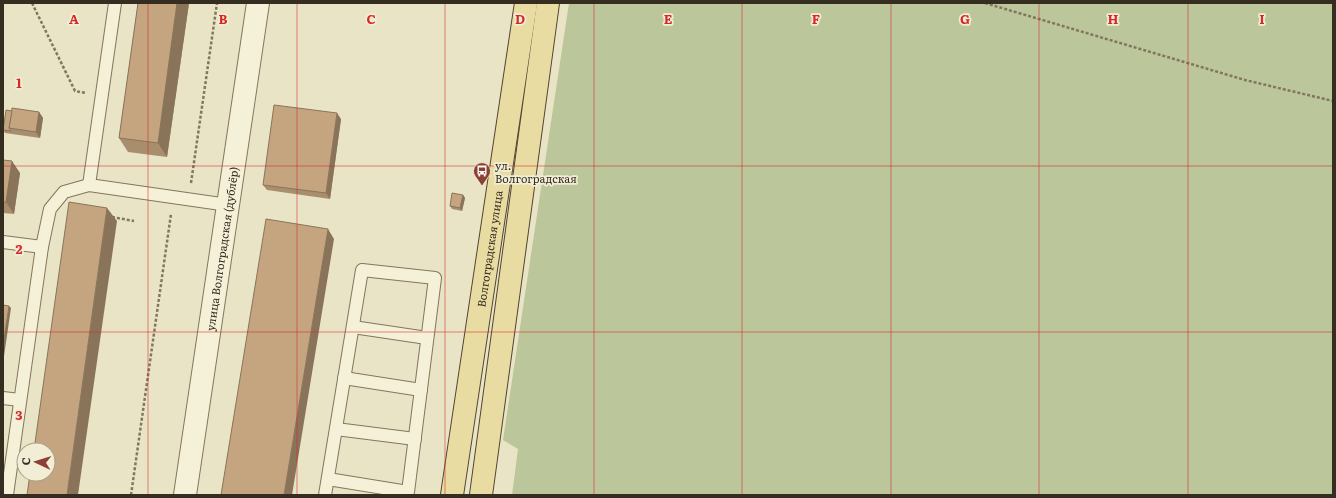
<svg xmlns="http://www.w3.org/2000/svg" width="1336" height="498" font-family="Literata,serif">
  <rect width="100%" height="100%" fill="#e9e4c6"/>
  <path fill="#bcc69b" d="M569,3H1333V495H512L518,449L503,440Z"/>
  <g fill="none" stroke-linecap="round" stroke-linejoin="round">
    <g stroke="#83765e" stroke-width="14">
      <g id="service">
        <path d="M115,3L89,185L228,205"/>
        <path d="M3,242L42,247"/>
        <path d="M353,327L427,338"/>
        <path d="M344,378L421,390"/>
        <path d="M3,398L20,400"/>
        <path d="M336,429L415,439"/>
        <path d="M7,495L42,247L50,209L64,192L89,185"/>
        <path d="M325,495C337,420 350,345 362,270L435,278L408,492L328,479"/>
      </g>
    </g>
    <g stroke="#83765e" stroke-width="24">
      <g id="minor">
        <path id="s1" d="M185,495L258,3"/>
      </g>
    </g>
    <g stroke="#514431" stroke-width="24">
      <g id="primary">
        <path id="s2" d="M452,495L526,3"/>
        <path d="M481,495L548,3"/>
      </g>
    </g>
    <g stroke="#83765e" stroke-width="2.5" stroke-dasharray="3 2" stroke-linecap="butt">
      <path d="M32,3L75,91L86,93"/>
      <path d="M985,3L1245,80L1333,101"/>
      <path d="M191,183L217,3"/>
      <path d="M112,217L134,221"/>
      <path d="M131,495L171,214"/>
    </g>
    <use href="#service" stroke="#f5f0d8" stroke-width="12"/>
    <use href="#minor" stroke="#f5f0d8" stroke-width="22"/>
    <use href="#primary" stroke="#e9dca2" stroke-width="22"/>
  </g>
  <g fill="#a98e6e">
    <path d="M138,3H189L167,157L128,152L119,138Z"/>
    <path d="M12,111L39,112L43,118L40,138L5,133L3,130Z"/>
    <path d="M341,119L330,199L267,190L263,185Z"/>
    <path d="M3,160L20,173L14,214L3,213Z"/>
    <path d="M463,195L465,198L462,211L452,209L450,206Z"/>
  </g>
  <g fill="#89745a">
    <path d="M177,3H189L167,157L158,143Z"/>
    <path d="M39,112L43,118L40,138L36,132Z"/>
    <path d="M337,113L341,119L330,199L326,193Z"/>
    <path d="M12,161L20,173L14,214L6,202Z"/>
    <path d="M463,195L465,198L462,211L460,208Z"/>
    <path d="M107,208L117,221L78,495H67Z"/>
    <path d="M328,229L334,239L292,495H284Z"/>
    <path d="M9,306L11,308L3,363V346Z"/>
  </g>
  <g fill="#c4a580" stroke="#89745a">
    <path d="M138,3H177L158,143L119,138Z"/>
    <path d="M274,105L337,113L326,193L263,185Z"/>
    <path d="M12,108L39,112L36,132L9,128Z"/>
    <path d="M6,110L12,111L9,128L11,131L3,130Z"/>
    <path d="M3,160L12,161L6,202H3Z"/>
    <path d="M452,193L463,195L460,208L450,206Z"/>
    <path d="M69,202L107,208L67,495H27L30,474H48V450H34Z"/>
    <path d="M266,219L328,229L284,495H221Z"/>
    <path d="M3,305L9,306L3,346Z"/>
  </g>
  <path fill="none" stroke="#d62828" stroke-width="1" stroke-opacity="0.55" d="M148,3V495M297,3V495M445,3V495M594,3V495M742,3V495M891,3V495M1039,3V495M1188,3V495M3,166H1333M3,332H1333"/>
  <defs>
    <g id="bus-pin" transform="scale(0.9)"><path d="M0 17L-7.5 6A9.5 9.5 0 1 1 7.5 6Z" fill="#8c3f34" stroke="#f2edd5"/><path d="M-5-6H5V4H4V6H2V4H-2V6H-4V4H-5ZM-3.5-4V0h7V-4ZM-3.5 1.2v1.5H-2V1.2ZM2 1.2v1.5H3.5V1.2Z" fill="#fff"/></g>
  </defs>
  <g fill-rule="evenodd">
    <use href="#bus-pin" x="482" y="171"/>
  </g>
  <g text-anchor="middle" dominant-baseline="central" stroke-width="3.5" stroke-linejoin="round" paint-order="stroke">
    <g font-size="11" fill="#352d20" stroke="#f2edd5" text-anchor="start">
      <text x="495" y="165">ул.<tspan x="495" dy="13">Волгоградская</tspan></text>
    </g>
    <g font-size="11" fill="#352d20" stroke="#f2edd5">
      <text stroke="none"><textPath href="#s1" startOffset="249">улица Волгоградская (дублёр)</textPath></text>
      <text stroke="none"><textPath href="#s2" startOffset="249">Волгоградская улица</textPath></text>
    </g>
  </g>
  <g font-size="13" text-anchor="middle" font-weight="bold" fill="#d62828" stroke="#f2edd5" stroke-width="3.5" stroke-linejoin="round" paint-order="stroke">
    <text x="74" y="24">A</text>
    <text x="223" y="24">B</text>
    <text x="371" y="24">C</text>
    <text x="520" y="24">D</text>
    <text x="668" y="24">E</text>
    <text x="816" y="24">F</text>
    <text x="965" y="24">G</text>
    <text x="1113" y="24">H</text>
    <text x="1262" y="24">I</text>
    <text x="19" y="88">1</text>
    <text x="19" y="254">2</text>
    <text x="19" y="420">3</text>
  </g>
  <rect width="1336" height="498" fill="none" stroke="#352d20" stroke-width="8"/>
  <g transform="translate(36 462) rotate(274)"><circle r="19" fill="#f2edd5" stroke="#a6a08d"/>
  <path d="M0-3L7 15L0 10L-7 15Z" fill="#8c3f34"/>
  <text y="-6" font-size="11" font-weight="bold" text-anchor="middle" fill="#352d20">С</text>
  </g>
</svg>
